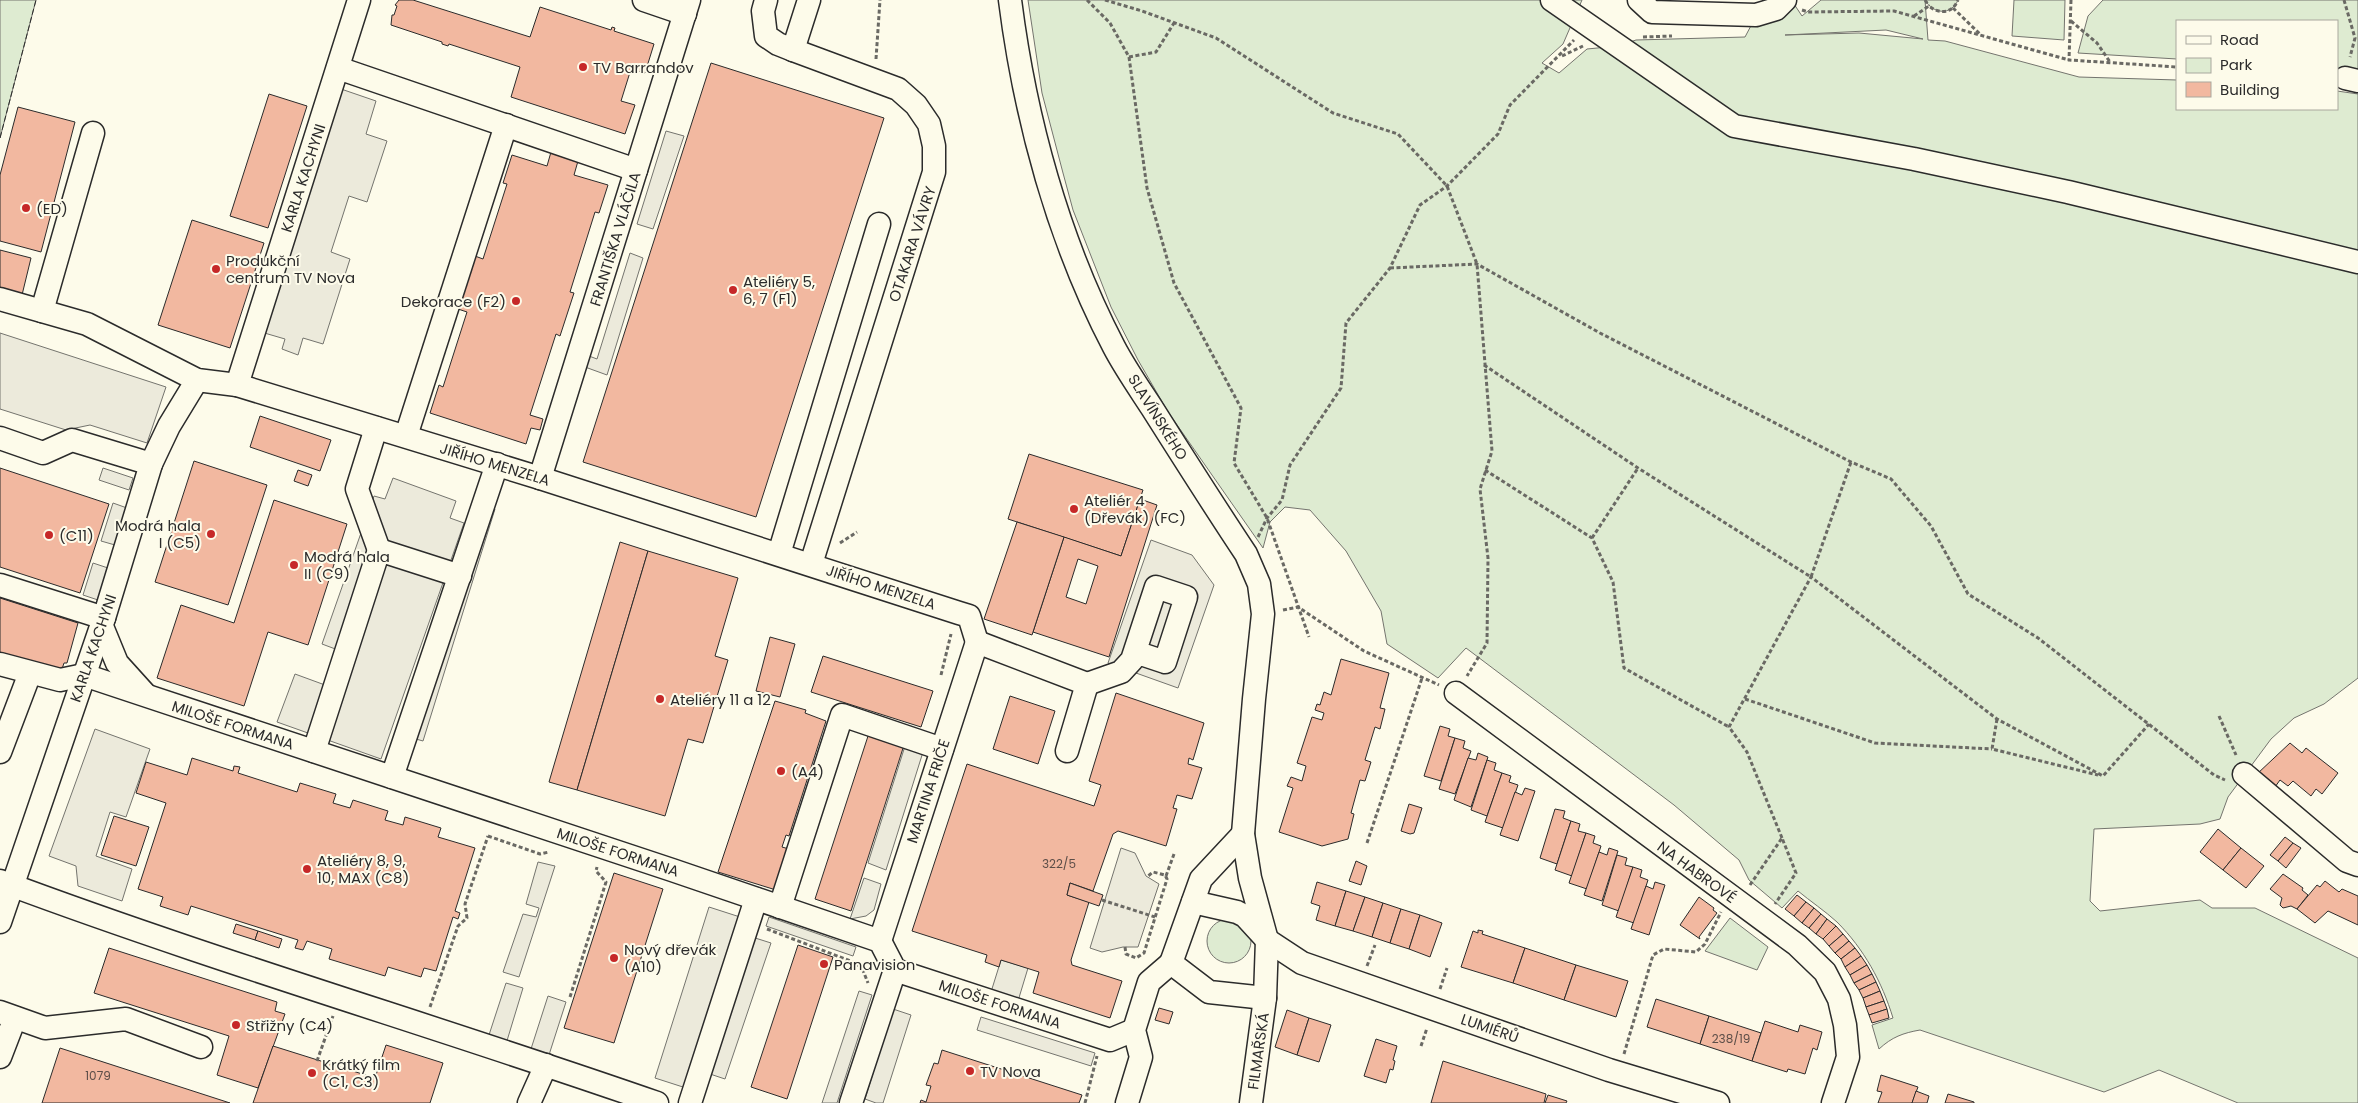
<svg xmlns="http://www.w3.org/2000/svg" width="2358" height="1103" font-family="Poppins,sans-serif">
  <rect width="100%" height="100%" fill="#fdfbea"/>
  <g fill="#deebd1" stroke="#74746e" fill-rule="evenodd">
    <path d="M0,0H36L0,138Z"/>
    <path d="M1028,0H1582L1563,44L1542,63L1559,73L1587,49L1618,46L1636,40L1745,37L1754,20L1794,4L1802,16L1821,0H1925L1928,40L1945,41L2079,77L2177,80V109H2337V91L2358,94V678L2324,704L2294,718L2271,739L2228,797L2220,819L2200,824L2094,829L2090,901L2100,911L2200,900L2212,908H2255L2358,958V1103H2238L2159,1070L2104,1092L1920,1030C1903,1033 1892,1037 1879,1049L1872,1025L1893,1018C1882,982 1864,949 1837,922C1825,911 1810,901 1798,891L1782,908L1749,880L1739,860L1674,805L1466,648L1438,678L1387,644L1381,611L1346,551L1310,510L1285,507L1270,522L1263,548L1168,412L1138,360L1111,307L1073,210L1063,173L1042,93ZM1886,30L1923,39L1859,33L1785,35Z"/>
    <path d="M1925,0H1958C1951,16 1933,14 1925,0Z"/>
    <path d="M2014,0H2065L2064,40L2012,36Z"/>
    <path d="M2103,0H2358V74L2337,69V21H2177V59L2078,53L2088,16Z"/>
    <path d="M1730,918L1768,947L1757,970L1705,951Z"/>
    <circle cx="1229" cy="941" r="22"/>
  </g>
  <g fill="#eceadb" stroke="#74746e">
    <path d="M341,89L376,101L366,134L387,141L367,202L349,196L331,252L350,259L323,344L303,338L298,355L282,349L285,339L261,332Z"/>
    <path d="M666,131L684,136L653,229L637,224Z"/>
    <path d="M630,253L643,258L607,375L585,367L589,356L597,359Z"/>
    <path d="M0,333L166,387L147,443L90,425L66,430L0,409Z"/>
    <path d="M103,468L133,478L129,490L99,480Z"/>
    <path d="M393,478L456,501L450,518L464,523L381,759L277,722L295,674L325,685L338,650L322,644L374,496L385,499Z"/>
    <path d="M113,503L127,508L115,545L101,541Z"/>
    <path d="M488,507L495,509L423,741L416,739Z"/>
    <path d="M1151,540L1192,555L1214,585L1178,688L1108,663Z"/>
    <path d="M93,563L108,568L98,600L83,595Z"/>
    <path d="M95,729L150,749L126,817L110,812L96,856L132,869L122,901L78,886L76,866L49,856Z"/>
    <path d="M905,746L923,752L886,870L868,863Z"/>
    <path d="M1121,848L1135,853L1146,876L1159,884L1138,947H1123L1102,952L1090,948Z"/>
    <path d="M538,862L555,866L519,977L503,972L523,914L536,917L539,908L526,904Z"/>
    <path d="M864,878L881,884L874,910L866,916L850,919Z"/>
    <path d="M709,907L740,917L686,1088L655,1078Z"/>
    <path d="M769,917L856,947L853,956L766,926Z"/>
    <path d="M752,937L771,943L725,1079L707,1073Z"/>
    <path d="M1001,960L1028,968L1018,1001L991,992Z"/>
    <path d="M506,983L523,988L506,1044L488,1038Z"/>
    <path d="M859,991L872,995L837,1103H822Z"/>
    <path d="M548,996L566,1002L548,1058L530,1052Z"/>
    <path d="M893,1009L911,1015L883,1103H876L865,1099Z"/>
    <path d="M981,1017L1095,1053L1091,1066L977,1030Z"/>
  </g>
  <g fill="#f2b8a0" stroke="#2b2b2b" fill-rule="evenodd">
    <path d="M399,0H413L530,37L540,7L611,30L612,27L615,28L614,31L654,44L645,73L631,69L621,101L635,105L625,134L511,97L520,67L449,44L448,46L442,44V42L391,25L392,15H394L397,6L395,5Z"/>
    <path d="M711,63L884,118L756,517L583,462Z"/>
    <path d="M269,94L307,106L268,228L230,216Z"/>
    <path d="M18,107L75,122L41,252L0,241V175Z"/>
    <path d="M551,152L578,161L574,175L608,185L599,213L595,212L570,292L574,293L560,336L556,334L530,415L543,419L540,430L531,428L526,444L430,413L439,385L443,387L467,312L458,309L475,256L483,259L507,184L503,183L512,155L547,166Z"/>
    <path d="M192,220L264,243L230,348L158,325Z"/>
    <path d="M0,250L31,258L22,295L0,290Z"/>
    <path d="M260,416L331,440L320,471L250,447Z"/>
    <path d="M1029,454L1143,490L1121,556L1008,519Z"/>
    <path d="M194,461L267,485L228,605L155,582Z"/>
    <path d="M0,468L109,504L80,593L0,567Z"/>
    <path d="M298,470L312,475L308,486L294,481Z"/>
    <path d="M1140,499L1157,505L1109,657L1033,632L1064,537L1121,556ZM1078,559L1098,566L1086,604L1066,597Z"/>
    <path d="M274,500L347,524L308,645L268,632L244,706L157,678L181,605L234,623Z"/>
    <path d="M1017,522L1064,537L1032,635L984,619Z"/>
    <path d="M620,542L648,551L577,790L549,782Z"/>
    <path d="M648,551L738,578L715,656L728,660L703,743L688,739L665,816L577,790Z"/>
    <path d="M0,598L78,623L67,663H64L61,672L0,655Z"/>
    <path d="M770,637L795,644L780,697L756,691Z"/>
    <path d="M823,656L933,691L921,727L811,692Z"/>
    <path d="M1341,659L1389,673L1380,708L1385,709L1380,729L1375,727L1365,760L1371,762L1365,781L1360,780L1351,813L1354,814L1348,839L1322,846L1279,832L1293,788L1287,786L1291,777L1302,781L1306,766L1297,763L1312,717L1322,720L1324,713L1315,710L1317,704L1320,705L1324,692L1331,695Z"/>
    <path d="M1116,693L1204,723L1193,760L1189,758L1188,764L1202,768L1192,799L1177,795L1173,808L1177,809L1166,846L1118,831L1113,834L1093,891L1070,883L1067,895L1089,902L1071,960L1072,965L1122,981L1110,1018L1033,993L1039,972L1001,960L999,967L985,962L987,955L912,931L967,764L1094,806L1101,785L1089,781Z"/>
    <path d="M1010,696L1055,711L1038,764L993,749Z"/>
    <path d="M775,701L806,710L805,713L826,721L789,836L786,835L782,847L789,849L776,890L718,872Z"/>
    <path d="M1440,726L1450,729L1448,736L1455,738L1441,781L1424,776Z"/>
    <path d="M869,733L904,745L851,911L815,899Z"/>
    <path d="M1455,738L1465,741L1463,748L1471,751L1455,794L1439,789Z"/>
    <path d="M2290,743L2302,753L2306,748L2338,773L2322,794L2316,789L2311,796L2293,781L2288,786L2280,780L2275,787L2257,774Z"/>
    <path d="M1478,753L1488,757L1471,807L1454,800L1468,758L1476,760Z"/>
    <path d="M192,758L233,771L234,766L240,767L238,773L297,792L300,783L336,794L333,803L350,808L353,800L388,811L385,820L403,825L405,817L441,828L438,837L475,848L455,911L460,913L458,919L453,917L436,971L424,968L421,977L388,967L385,976L329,959L332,949L307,941L303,950L295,948L298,940L191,906L188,915L160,906L163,897L138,889L166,803L136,793L146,762L187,775Z"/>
    <path d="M1487,760L1496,763L1494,770L1502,773L1487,816L1471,810Z"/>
    <path d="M1502,773L1511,776L1509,782L1518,785L1503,828L1485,822Z"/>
    <path d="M1525,788L1535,791L1518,841L1500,835L1515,792L1522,795Z"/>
    <path d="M1409,804L1422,808L1414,833L1410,834L1401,831Z"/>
    <path d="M1555,809L1565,811L1563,818L1571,821L1557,864L1540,858Z"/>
    <path d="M114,816L149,827L136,866L101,855Z"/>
    <path d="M1571,821L1580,824L1578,831L1586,833L1572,876L1555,870Z"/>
    <path d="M2218,829L2241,848L2223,870L2200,852Z"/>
    <path d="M1586,833L1595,836L1593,843L1601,846L1587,889L1569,883Z"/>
    <path d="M2285,837L2293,843L2278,861L2270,855Z"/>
    <path d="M2293,843L2301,848L2286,868L2278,861Z"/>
    <path d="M1609,848L1618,851L1602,901L1584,895L1599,852L1607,855Z"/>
    <path d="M2241,848L2264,866L2246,888L2223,870Z"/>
    <path d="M1617,855L1627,858L1625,865L1633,867L1619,911L1602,905Z"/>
    <path d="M1356,861L1367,866L1361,885L1349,881Z"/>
    <path d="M1633,867L1642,870L1640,877L1648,880L1634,923L1616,917Z"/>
    <path d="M614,873L663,889L614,1043L564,1028Z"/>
    <path d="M2283,874L2303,888L2302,890L2308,895L2297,909L2291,906L2283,908L2280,905L2282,898L2270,889Z"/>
    <path d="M2325,881L2339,892L2342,889L2358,896V925L2328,911L2315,923L2297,909L2317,885L2320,887Z"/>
    <path d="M1317,882L1346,891L1335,926L1316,920L1320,906L1311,903Z"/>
    <path d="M1655,882L1665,885L1649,935L1631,929L1646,886L1653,889Z"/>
    <path d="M1070,883L1103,895L1099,906L1067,895Z"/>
    <path d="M1346,891L1365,897L1353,931L1335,926Z"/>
    <path d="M1797,895L1806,902L1794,916L1785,909Z"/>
    <path d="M1365,897L1383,903L1372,937L1353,931Z"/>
    <path d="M1699,897L1714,908L1713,910L1717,913L1699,937L1700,939L1680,925Z"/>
    <path d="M1806,902L1814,908L1802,923L1794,916Z"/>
    <path d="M1383,903L1401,909L1390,943L1372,937Z"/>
    <path d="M1814,908L1821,914L1809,928L1802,923Z"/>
    <path d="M1401,909L1420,915L1409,949L1390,943Z"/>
    <path d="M1821,914L1827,919L1816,934L1809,928Z"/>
    <path d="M1420,915L1442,923L1430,957L1409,949Z"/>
    <path d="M1827,919L1836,926L1823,939L1816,934Z"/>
    <path d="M236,924L258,931L255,940L233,933Z"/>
    <path d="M1836,926L1843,934L1829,946L1823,939Z"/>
    <path d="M1478,930L1483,931L1482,934L1525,948L1513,983L1461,967L1473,931L1478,933Z"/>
    <path d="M258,931L282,939L279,948L255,940Z"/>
    <path d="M1843,934L1849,941L1835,953L1829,946Z"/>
    <path d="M1849,941L1855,948L1841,959L1835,953Z"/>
    <path d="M798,945L833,957L787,1099L751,1087Z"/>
    <path d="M109,948L277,1002L275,1011L285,1014L258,1088L217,1075L229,1036L94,993Z"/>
    <path d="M1525,948L1576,965L1564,1000L1513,983Z"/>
    <path d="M1855,948L1861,956L1845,967L1841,959Z"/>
    <path d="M1861,956L1867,965L1850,975L1845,967Z"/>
    <path d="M1576,965L1628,981L1616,1017L1564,1000Z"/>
    <path d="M1867,965L1872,974L1854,983L1850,975Z"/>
    <path d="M1872,974L1876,982L1859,990L1854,983Z"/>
    <path d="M1876,982L1880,991L1863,998L1859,990Z"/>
    <path d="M1880,991L1884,1001L1866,1007L1863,998Z"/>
    <path d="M1656,999L1709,1016L1700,1044L1647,1027Z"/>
    <path d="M1884,1001L1887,1009L1869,1015L1866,1007Z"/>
    <path d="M1159,1008L1173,1012L1169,1024L1155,1020Z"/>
    <path d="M1887,1009L1889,1018L1872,1023L1869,1015Z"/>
    <path d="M1287,1010L1309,1018L1297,1055L1275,1047Z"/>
    <path d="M1709,1016L1761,1033L1752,1061L1700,1044Z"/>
    <path d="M1309,1018L1331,1025L1319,1062L1297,1055Z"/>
    <path d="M1765,1021L1798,1032L1800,1025L1822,1032L1817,1050L1813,1048L1805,1074L1788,1069L1787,1072L1752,1061Z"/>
    <path d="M1376,1039L1397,1046L1393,1060L1395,1061L1393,1070L1390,1069L1386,1083L1364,1076Z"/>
    <path d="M386,1045L443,1063L430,1103H253L273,1046L375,1078Z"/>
    <path d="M60,1048L230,1103H42Z"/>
    <path d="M942,1050L1082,1095L1079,1103H920L921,1100L926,1102L931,1086L926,1085L934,1063L938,1064Z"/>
    <path d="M1443,1061L1546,1094L1544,1103H1431Z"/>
    <path d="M1881,1075L1918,1087L1912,1103H1878L1882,1092L1877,1091Z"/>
    <path d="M1916,1091L1929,1096L1927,1103H1912Z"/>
    <path d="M1948,1094L1974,1102V1103H1945Z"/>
    <path d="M1548,1095L1567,1101L1566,1103H1545Z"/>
  </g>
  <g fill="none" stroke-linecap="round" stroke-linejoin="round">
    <g stroke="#2b2b2b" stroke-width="25">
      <g id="minor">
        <path d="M644,0L685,14"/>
        <path d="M766,0L763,11L766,36L778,44L793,50L898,89L916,105L929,124L934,146V172L811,564"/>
        <path d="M1010,0C1025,118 1058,240 1114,347C1125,368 1139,388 1152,408C1183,457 1214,506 1246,554L1259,584L1263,614L1254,699L1243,834L1250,878L1267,940L1265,998L1251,1103"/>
        <path d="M1552,0L1734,126L1914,159L2068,192L2358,262"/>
        <path d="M1639,0L1652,12L1756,15L1776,9L1785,0"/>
        <path d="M793,50L809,0"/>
        <path d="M338,68L636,170"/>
        <path d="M2345,78L2358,81"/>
        <path d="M0,299L87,324L197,380L237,385L540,478L959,613L969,616L977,642"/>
        <path d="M42,311L93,133"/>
        <path d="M237,385L359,0"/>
        <path d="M376,428L357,489L379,550"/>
        <path d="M406,436L506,125"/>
        <path d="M0,438L43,453L72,440L151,464"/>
        <path d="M540,478L689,0"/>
        <path d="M779,554L879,224"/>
        <path d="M0,585L104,618"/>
        <path d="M101,624L117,663L145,694"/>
        <path d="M977,642L1087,684L1067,751"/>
        <path d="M0,664L60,680L84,675L672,870L880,941L895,970L1110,1040L1134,1030"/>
        <path d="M1087,684L1121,672L1132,660L1156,587L1186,597L1165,662L1135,652"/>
        <path d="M1456,693L1797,945L1825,972L1839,999L1845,1025L1848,1057L1833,1103"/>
        <path d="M314,751L379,550L460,576"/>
        <path d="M0,752L30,673"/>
        <path d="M2244,774L2347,861L2358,865"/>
        <path d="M392,777L497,464"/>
        <path d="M0,881C217,962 439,1027 657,1103"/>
        <path d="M1193,902L1237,912L1245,916L1267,940L1302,963L1609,1070L1718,1103"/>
        <path d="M780,907L842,715L942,749"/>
        <path d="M0,922L104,618L151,464L169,426L197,380"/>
        <path d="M880,941L977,642"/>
        <path d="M1171,963L1201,879L1243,834"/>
        <path d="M1171,963L1209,992L1265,998"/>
        <path d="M0,1012L45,1028L126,1019L201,1047"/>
        <path d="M0,1057L15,1018"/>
        <path d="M529,1103L546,1065"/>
        <path d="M690,1103L756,899"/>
        <path d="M851,1103L895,970"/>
        <path d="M1127,1103L1141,1057L1134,1030L1149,982L1171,963"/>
      </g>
    </g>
    <g stroke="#6a6964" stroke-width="3" stroke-dasharray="4 2.5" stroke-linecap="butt">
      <path d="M1087,0L1110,23L1129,57L1147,188L1174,283L1241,408L1234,463L1267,518L1309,637"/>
      <path d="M1105,0L1142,11L1216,38L1333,113L1398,134L1447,186L1477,264L1492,451L1480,489L1488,558L1487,643L1467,676"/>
      <path d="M1925,0L1929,6"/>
      <path d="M2071,0L2069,60L2177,67"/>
      <path d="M2344,0L2355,38L2350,57"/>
      <path d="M1953,8L1981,35"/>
      <path d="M1802,10L1808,12L1894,11L2069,60"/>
      <path d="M1914,16L1929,6C1940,15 1953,13 1958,0"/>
      <path d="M2071,21L2097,43L2110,62"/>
      <path d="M1643,37L1672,36"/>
      <path d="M1562,56L1583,46"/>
      <path d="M1129,57L1156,52L1174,23"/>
      <path d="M876,59L880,0"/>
      <path d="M1390,268L1477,264L1600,333L1851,462L1891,479L1931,526L1968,594L2038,638L2214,775L2225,780"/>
      <path d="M1484,365L1638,468L1811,577L1851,462"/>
      <path d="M1485,470L1592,538L1613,582L1624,668L1729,727"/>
      <path d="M1258,537L1267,518L1282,500L1290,465L1341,388L1346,323L1390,268L1420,205L1447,186L1498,134L1510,105L1574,40"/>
      <path d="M1592,538L1638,468"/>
      <path d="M840,543L857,532"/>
      <path d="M1283,610L1298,607L1364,651L1439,685"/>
      <path d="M941,675L951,634"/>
      <path d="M1745,699L1875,743L1992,749"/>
      <path d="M2219,716L2236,755"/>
      <path d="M1997,719L1992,749L2098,775"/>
      <path d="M488,836L540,854L549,852"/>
      <path d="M1782,838L1747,752L1729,727L1811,577L1997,719L2103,776L2149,724"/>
      <path d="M1367,843L1422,678"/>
      <path d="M1166,876L1174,854"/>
      <path d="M1750,885L1782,838L1796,873L1775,904"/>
      <path d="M1102,900L1155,917"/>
      <path d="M767,929L853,962L862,968L868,983"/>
      <path d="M1125,947L1126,954L1136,958L1144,953L1167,879L1165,875L1153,872L1147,877"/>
      <path d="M1367,966L1375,945"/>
      <path d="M1440,989L1447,968"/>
      <path d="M570,997L606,882L596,871L597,867"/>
      <path d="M430,1007L458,926L467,918L465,904L488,836"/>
      <path d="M1421,1046L1427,1028"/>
      <path d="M1624,1054L1653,955L1664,949L1696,952L1705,944L1721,912"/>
      <path d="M317,1061L333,1016"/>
      <path d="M1085,1103L1097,1056"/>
    </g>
    <use href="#minor" stroke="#fdfbea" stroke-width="22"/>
    <path stroke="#2b2b2b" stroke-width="1" stroke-dasharray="6 2.5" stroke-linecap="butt" d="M0,138L36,0"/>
  </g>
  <g fill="#c62828" stroke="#fdfbea" stroke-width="2">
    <circle cx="583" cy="67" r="5"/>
    <circle cx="26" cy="208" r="5"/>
    <circle cx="216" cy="269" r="5"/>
    <circle cx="733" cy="290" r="5"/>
    <circle cx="516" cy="301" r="5"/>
    <circle cx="1074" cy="509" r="5"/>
    <circle cx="211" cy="534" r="5"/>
    <circle cx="49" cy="535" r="5"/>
    <circle cx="294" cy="565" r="5"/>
    <circle cx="660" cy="699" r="5"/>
    <circle cx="781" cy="771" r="5"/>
    <circle cx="307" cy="869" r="5"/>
    <circle cx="614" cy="958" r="5"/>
    <circle cx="824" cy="964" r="5"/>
    <circle cx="236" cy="1025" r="5"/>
    <circle cx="970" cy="1071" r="5"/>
    <circle cx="312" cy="1073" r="5"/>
  </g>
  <g text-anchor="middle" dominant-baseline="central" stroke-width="4" stroke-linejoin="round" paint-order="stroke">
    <g font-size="12" fill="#5d4e48">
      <text x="1059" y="863">322/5</text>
      <text x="1731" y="1038">238/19</text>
      <text x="98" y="1075">1079</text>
    </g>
    <g font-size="15" fill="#2b2b2b" stroke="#fdfbea" text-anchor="start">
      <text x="593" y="67">TV Barrandov</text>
      <text x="36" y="208">(ED)</text>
      <text x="226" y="260">Produkční<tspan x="226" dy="17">centrum TV Nova</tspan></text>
      <text x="743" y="281">Ateliéry 5,<tspan x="743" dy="17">6, 7 (F1)</tspan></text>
      <text x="506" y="301" text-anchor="end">Dekorace (F2)</text>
      <text x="1084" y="500">Ateliér 4<tspan x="1084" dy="17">(Dřevák) (FC)</tspan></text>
      <text x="201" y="525" text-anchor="end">Modrá hala<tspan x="201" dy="17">I (C5)</tspan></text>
      <text x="59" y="535">(C11)</text>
      <text x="304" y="556">Modrá hala<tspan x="304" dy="17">II (C9)</tspan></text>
      <text x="670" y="699">Ateliéry 11 a 12</text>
      <text x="791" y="771">(A4)</text>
      <text x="317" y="860">Ateliéry 8, 9,<tspan x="317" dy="17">10, MAX (C8)</tspan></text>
      <text x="624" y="949">Nový dřevák<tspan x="624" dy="17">(A10)</tspan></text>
      <text x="834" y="964">Panavision</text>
      <text x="246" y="1025">Střižny (C4)</text>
      <text x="322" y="1064">Krátký film<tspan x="322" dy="17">(C1, C3)</tspan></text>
      <text x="980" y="1071">TV Nova</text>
    </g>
    <g font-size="15" fill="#2b2b2b" stroke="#fdfbea">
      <text transform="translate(303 178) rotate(-72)">KARLA KACHYNI</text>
      <text transform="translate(615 239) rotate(-73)">FRANTIŠKA VLÁČILA</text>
      <text transform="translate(912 244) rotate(-72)">OTAKARA VÁVRY</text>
      <text transform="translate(1158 417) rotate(58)">SLAVÍNSKÉHO</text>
      <text transform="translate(495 464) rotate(17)">JIŘÍHO MENZELA</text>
      <text transform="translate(881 587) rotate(18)">JIŘÍHO MENZELA</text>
      <text transform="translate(93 648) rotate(-71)">KARLA KACHYNI</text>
      <text transform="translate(233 725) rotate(18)">MILOŠE FORMANA</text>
      <text transform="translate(928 791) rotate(-72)">MARTINA FRIČE</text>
      <text transform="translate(618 852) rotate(18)">MILOŠE FORMANA</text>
      <text transform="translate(1697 872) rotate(36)">NA HABROVÉ</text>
      <text transform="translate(1000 1004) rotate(18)">MILOŠE FORMANA</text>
      <text transform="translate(1490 1028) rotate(19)">LUMIÉRŮ</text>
      <text transform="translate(1258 1051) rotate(-82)">FILMAŘSKÁ</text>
    </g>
  </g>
  <rect x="2176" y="20" width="162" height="90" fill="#fdfbea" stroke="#a9a89e"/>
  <rect x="2186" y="36" width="25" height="8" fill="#fdfbea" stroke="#a9a89e"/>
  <text x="2220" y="45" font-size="15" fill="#2b2b2b">Road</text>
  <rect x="2186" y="58" width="25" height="15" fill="#deebd1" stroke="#a9a89e"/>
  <text x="2220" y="70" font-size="15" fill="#2b2b2b">Park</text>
  <rect x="2186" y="82" width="25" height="15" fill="#f2b8a0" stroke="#a9a89e"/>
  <text x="2220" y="95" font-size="15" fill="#2b2b2b">Building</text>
</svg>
